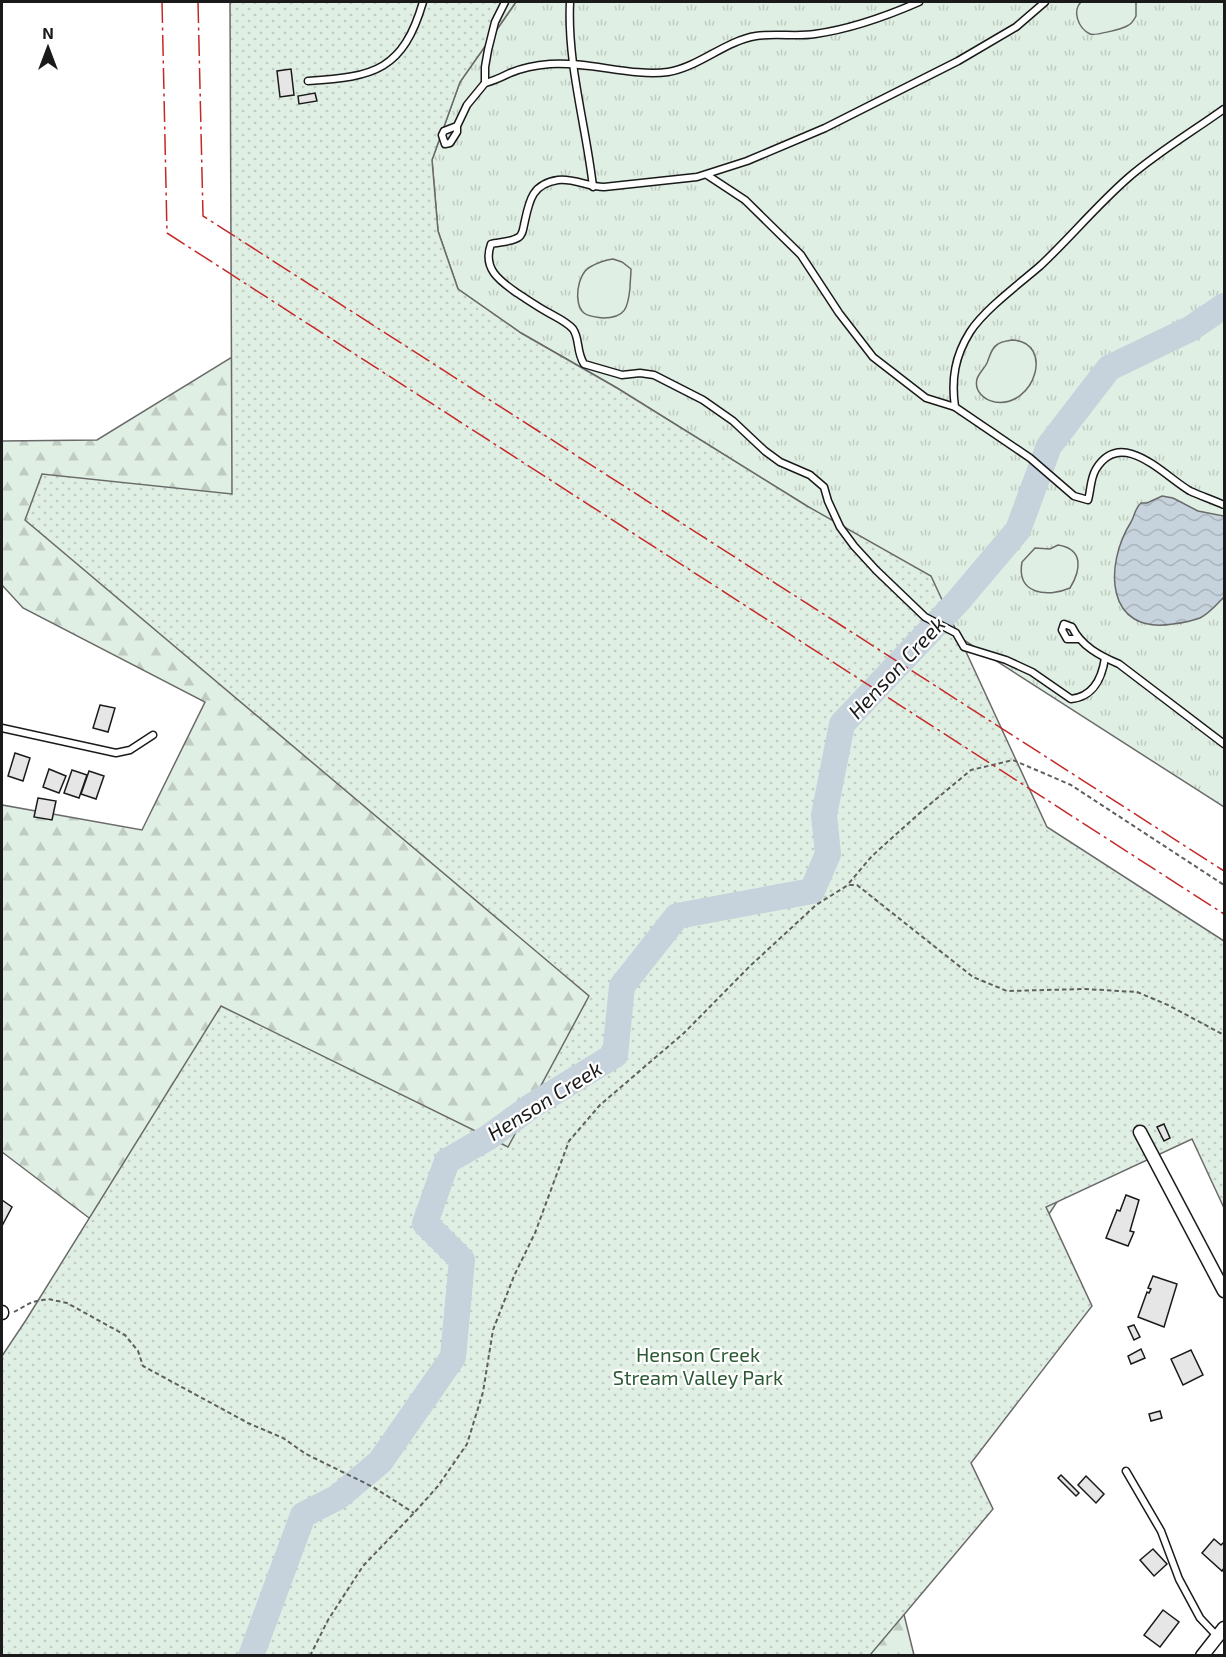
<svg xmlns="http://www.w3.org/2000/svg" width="1226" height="1657" font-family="'Exo 2',sans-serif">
  <defs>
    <pattern id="grass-tufts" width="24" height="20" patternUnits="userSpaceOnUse" patternTransform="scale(1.5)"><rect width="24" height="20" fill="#e0efe3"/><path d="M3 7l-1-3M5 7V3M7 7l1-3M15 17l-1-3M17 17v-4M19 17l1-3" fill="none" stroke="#c0ccc2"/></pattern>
    <pattern id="forest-firs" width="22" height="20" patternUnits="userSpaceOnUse" patternTransform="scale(1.5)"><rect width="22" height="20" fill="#e0efe3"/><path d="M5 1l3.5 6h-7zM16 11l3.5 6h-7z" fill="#c0ccc2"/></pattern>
    <pattern id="park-dots" width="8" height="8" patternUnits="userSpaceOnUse" patternTransform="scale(1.5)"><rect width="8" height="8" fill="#e0efe3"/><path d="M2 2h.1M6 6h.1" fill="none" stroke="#c0ccc2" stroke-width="1.8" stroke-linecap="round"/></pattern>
    <pattern id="water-waves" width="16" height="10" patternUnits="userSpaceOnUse" patternTransform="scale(1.5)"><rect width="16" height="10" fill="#c6d2dc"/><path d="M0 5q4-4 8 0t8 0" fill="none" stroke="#aab4bc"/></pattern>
  </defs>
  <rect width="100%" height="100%" fill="#fff"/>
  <path fill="url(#grass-tufts)" stroke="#6a6a6a" stroke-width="1.5" d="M516,2H1224V807L959,637L807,506L617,388L521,333L458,289L438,231L432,160L460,82Z"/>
  <path fill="url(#forest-firs)" stroke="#6a6a6a" stroke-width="1.5" d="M260,340L1113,1116L872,1485L914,1655H2L101,1227L2,1152V805L142,830L205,702L23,608L2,585V441L97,440Z"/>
  <path fill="url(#park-dots)" stroke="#6a6a6a" stroke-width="1.5" d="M230,2H516L460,82L432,160L438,231L458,289L521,333L617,388L807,506L931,576L1047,827L1224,941V1208L1192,1139L1046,1207L1092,1306L971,1463L993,1509L870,1655H2V1356L26,1320L221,1006L508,1147L589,996L25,520L42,474L232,494Z"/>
  <g fill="#e0efe3" stroke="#6a6a6a" stroke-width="1.5">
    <path d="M1081,2H1136V16C1134,20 1132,24 1127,26C1122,29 1094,36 1090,34C1078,28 1072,11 1081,2Z"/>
    <path d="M613,259L622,262L631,269C631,276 630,281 630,288C628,307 626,318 603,318C597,317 589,317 584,313C573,304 577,274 590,267C597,263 605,260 613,259Z"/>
    <path d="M1012,340C1055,342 1035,408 995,402C984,400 974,391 977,379C979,373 984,369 987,363C990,356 991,348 998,344C1002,341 1008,341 1012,340Z"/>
    <path d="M1058,545C1084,549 1081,570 1070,588C1047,598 1016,594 1022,562L1035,548L1050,549Z"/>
  </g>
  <path fill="url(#water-waves)" stroke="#6a6a6a" stroke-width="1.5" d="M1162,496L1173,498L1198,511L1224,516V597C1217,604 1209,614 1200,618C1192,621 1181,623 1173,624C1105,635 1104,565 1131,522C1135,515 1135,508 1141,503H1147Z"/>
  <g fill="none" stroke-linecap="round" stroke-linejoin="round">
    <path stroke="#c6d2dc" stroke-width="26" d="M251,1656L303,1515L338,1497L380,1462L453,1357L462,1260L425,1223L447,1161L489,1137L530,1107L615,1055L622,986L677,916L812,891L828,854L824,815L842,724L958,601L1018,530L1049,446L1109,368L1190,329L1224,306"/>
  </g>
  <g fill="#e6e6e6" stroke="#1a1a1a" stroke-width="1.5">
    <path d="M291,69L294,95L280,97L277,71Z"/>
    <path d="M315,93L317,101L299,104L298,96Z"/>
    <path d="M100,705L115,708L108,732L93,728Z"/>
    <path d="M15,753L30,758L23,781L8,776Z"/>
    <path d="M49,769L66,776L59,793L43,787Z"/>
    <path d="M72,770L87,775L79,798L64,793Z"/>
    <path d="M89,771L104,776L96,799L81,794Z"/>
    <path d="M38,798L56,801L52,820L34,817Z"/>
    <path d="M1164,1124L1170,1138L1164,1141L1157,1127Z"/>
    <path d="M1126,1195L1139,1200L1130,1231L1134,1232L1128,1246L1106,1238L1117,1210L1120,1211Z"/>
    <path d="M2,1200L12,1207L2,1226Z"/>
    <path d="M1153,1276L1177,1284L1164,1327L1138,1317L1147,1292L1149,1293L1151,1289L1148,1288Z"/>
    <path d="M1134,1325L1140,1337L1134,1340L1128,1327Z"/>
    <path d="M1141,1349L1145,1358L1131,1364L1128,1356Z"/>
    <path d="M1191,1350L1203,1375L1183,1385L1171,1359Z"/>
    <path d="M1160,1411L1162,1418L1151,1421L1149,1414Z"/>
    <path d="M1061,1475L1079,1493L1076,1496L1058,1478Z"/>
    <path d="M1086,1476L1104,1494L1096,1503L1078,1485Z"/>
    <path d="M1214,1539L1221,1545L1224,1542V1568L1222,1571L1202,1553Z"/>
    <path d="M1153,1549L1167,1564L1154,1576L1140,1560Z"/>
    <path d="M1163,1610L1179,1622L1160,1647L1144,1635Z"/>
  </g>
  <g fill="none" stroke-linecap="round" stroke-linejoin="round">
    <g stroke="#1a1a1a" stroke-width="9">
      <g id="service">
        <path d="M570,2C567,64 586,125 593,187"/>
        <path d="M1045,2L1016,27L958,61L825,128L747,161L697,177L604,187C589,187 573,178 558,180C531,184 529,202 524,225C523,229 523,234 519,237C512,242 499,242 491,244C482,269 500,281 517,293C528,300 538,307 549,313C556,317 567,322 573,329C580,339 576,351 584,364L622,375L640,373L654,375L703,400L733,421L765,451L780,462L810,475L824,487L828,501L840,527L854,546L876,570L925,617L956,633L964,647L1006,660L1032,672L1071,699C1093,697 1102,678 1105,658"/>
        <path d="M308,81C375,77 403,70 423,2"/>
        <path d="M485,83C494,81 502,77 510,73C522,68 537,65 550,64C588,61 632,77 668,72C699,67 725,41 756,36C776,33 796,37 815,34C851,29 887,16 919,2"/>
        <path d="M1224,109C1192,132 1158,152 1128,178C1096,206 1070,238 1040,266C1019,284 984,310 970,332C955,356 951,379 955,407L1030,458L1074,496L1088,500C1091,490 1090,479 1096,469C1122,427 1164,476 1190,491C1201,496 1213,500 1224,505"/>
        <path d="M457,126V132L450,143L445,144L442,135L444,131L457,126L467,105L485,83V67L488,50L495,22L505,2"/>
        <path d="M707,175L745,200L801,255L839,313L873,357L926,398L955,407"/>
        <path d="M1078,639H1067L1062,630L1064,624L1072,627C1081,646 1100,656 1119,664L1224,744"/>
        <path d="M2,728L116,753L130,750L153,735"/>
        <path d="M1126,1471L1161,1531L1179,1579L1200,1618L1217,1636"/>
      </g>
    </g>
    <g stroke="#1a1a1a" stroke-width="15">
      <g id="minor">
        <path d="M1140,1132L1224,1291"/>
        <path d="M2,1313V1312"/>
        <path d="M1202,1656L1224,1628"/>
      </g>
    </g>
    <g stroke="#5f5f5f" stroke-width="2" stroke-dasharray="4.5 3" stroke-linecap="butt">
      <path d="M849,883L872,856L923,810L971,770L1013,760L1071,785L1224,885"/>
      <path d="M14,1312L32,1302L48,1299L67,1303L125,1335L138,1351L143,1366L248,1423L283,1438L306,1454L373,1487L414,1513"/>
      <path d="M310,1656L328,1620L363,1566L414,1513L438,1486L467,1444L483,1392L493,1330L514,1276L535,1233L569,1141L600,1105L684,1033L749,967L816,905L848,885H857L973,977L1007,991L1085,989L1137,992L1168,1005L1224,1035"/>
    </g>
    <use href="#service" stroke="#fff" stroke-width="6"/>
    <use href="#minor" stroke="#fff" stroke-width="12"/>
    <g stroke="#c62828" stroke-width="1.5" stroke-dasharray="21 4.5 3 4.5" stroke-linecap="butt">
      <path d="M162,2L167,233L1224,914"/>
      <path d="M198,2L203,216L1224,871"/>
    </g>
  </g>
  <g text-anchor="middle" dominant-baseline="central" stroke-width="4.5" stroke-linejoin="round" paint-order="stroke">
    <g font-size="20" fill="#2b5a34" stroke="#fff">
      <text x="698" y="1354">Henson Creek<tspan x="698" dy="23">Stream Valley Park</tspan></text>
    </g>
    <g font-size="21" font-style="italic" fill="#1a1a1a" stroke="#fff">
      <text transform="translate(896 667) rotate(-47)">Henson Creek</text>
      <text transform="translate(544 1100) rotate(-32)">Henson Creek</text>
    </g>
  </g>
  <rect width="1226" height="1657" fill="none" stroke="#1a1a1a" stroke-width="6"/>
  <g transform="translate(48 48)" stroke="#ffffff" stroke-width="4.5" paint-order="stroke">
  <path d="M0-4.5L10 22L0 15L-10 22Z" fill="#1a1a1a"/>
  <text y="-9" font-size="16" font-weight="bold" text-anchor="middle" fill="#1a1a1a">N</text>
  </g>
</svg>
